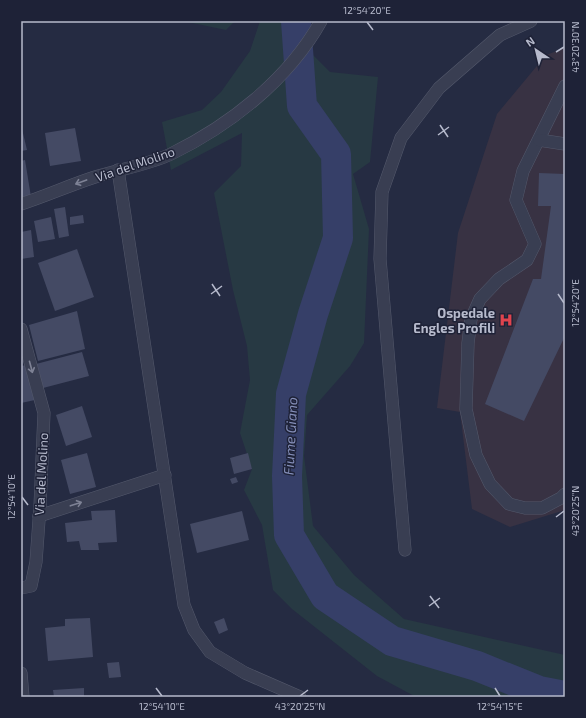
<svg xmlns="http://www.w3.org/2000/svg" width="586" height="718" font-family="'Exo 2',sans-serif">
  <rect width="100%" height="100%" fill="#252b42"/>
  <path fill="#383243" d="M565,48V510L510,527L472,509L460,412L437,408L458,233L497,114L546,55Z"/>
  <g fill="#273943">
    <path d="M183,21H235L226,30Z"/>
    <path d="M260,21H309L311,53L330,72L378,77L370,162L353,174L369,229L364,343L350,366L307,415L304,456L313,526L354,575L404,619L565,655V697H416L377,676L292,609L273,590L262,525L244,490L252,469L240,433L250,380L247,346L233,290L214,193L241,166L242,133L171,170L162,122L202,110L221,92L250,51Z"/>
  </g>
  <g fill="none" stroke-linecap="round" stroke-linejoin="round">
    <path stroke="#363f68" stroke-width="30" d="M296,21L302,106L336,154L338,238L313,314L291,394L287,476L289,535L325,596L392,641L477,666L539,691L565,696"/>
  </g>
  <g fill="#444a64">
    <path d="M21,125L27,150L21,151Z"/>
    <path d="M75,128L81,161L50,166L45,133Z"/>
    <path d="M25,160L31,197L21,198V161Z"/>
    <path d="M539,173L565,174V336L524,421L485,404L533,279H541L551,206H538Z"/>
    <path d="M65,207L69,236L59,238L54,209Z"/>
    <path d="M83,215L84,223L70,225V217Z"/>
    <path d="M51,217L55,239L38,242L34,221Z"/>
    <path d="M31,230L34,257L21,259V232Z"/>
    <path d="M77,249L94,297L55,311L38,263Z"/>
    <path d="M77,311L85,349L38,361L29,325Z"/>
    <path d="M82,352L89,376L43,388L36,364Z"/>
    <path d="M27,365L35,400L21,403V366Z"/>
    <path d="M82,406L92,437L66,446L56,415Z"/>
    <path d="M87,453L96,487L70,494L61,460Z"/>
    <path d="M248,453L252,469L234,474L230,458Z"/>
    <path d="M236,477L238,482L232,484L230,479Z"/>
    <path d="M115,510L117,542L98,543L99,550H81L79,541L67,542L65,523L92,520L91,511Z"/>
    <path d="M242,511L249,540L197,553L190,524Z"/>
    <path d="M90,618L93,657L48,661L45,628L65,626V619Z"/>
    <path d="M224,618L228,630L219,634L214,622Z"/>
    <path d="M119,662L121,677L109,678L107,663Z"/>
    <path d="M84,688V697H54L53,690Z"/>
  </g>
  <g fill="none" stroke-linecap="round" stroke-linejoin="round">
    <g stroke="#54596c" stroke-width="13">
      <g id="minor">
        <path d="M565,86L523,171L516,200L535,244L527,260L499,279L480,299L471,319L468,343L466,409L476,455L490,484L509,504L525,508H542L561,498L565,494"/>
        <path d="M539,140L565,144"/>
        <path d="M118,170L184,605L194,630L210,652L245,673L300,697"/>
        <path d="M21,204C46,196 70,185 95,177C118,170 150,164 171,154C230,125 288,80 321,21"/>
        <path d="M21,329L44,413L40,506L36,562L31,586L21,588"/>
        <path d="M39,516L165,475"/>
        <path d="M405,550L380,259L382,192L401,138L439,88L500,35L531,21"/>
        <path d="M21,673L23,697"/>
      </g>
    </g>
    <use href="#minor" stroke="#393e52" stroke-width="12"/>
  </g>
  <defs><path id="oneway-shaft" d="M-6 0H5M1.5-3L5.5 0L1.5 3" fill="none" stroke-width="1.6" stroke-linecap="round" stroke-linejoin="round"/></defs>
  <g stroke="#7e8295">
    <use href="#oneway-shaft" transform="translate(81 182) rotate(160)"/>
    <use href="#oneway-shaft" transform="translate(31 367) rotate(75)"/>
    <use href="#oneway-shaft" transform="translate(76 504) rotate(-18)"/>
  </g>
  <path fill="none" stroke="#b6bacc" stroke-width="1.5" d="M367,22L373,30M556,52L564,47M440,125L448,137M438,135L449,127M212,284L220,296M211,294L222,286M558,294L564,303M22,497L28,505M556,517L564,511M430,596L439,608M429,606L440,598M156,688L162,696M495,688L500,696M300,696L308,690"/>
  <defs>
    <g id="hospital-bare" transform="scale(1.08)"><path d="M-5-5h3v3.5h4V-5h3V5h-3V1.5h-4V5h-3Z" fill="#e0444e" stroke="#1e2237" stroke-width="2.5" paint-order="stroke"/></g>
  </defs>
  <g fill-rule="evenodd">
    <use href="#hospital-bare" x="506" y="320"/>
  </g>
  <g text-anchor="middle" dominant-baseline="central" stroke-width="3" stroke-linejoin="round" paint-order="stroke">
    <g font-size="13" fill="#b6bacc" stroke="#1e2237">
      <text transform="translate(135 164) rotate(-19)">Via del Molino</text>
      <text transform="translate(41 474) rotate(-87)">Via del Molino</text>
    </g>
    <g font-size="13" font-weight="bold" fill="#b6bacc" stroke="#1e2237" text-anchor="end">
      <text x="495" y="313">Ospedale<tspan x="495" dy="15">Engles Profili</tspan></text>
    </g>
    <g font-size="14" font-style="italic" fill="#848eb8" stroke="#1e2237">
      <text transform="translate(290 436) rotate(-87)">Fiume Giano</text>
    </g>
  </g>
  <rect width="586" height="718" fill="none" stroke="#1e2237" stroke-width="44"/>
  <g transform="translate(536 50) rotate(325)" stroke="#1e2237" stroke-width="3" paint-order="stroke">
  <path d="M0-3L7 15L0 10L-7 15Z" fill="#b6bacc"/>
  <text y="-6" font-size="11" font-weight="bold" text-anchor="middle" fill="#b6bacc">N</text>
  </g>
  <rect x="22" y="22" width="542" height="674" fill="none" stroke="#b6bacc" stroke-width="1.5"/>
  <g font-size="10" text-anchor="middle" fill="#b6bacc">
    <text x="367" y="14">12°54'20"E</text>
    <text transform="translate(575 47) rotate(-90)" y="4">43°20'30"N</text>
    <text transform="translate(575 303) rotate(-90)" y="4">12°54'20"E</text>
    <text transform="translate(11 497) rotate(-90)" y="4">12°54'10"E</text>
    <text transform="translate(575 511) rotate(-90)" y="4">43°20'25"N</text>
    <text x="162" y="710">12°54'10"E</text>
    <text x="300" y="710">43°20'25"N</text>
    <text x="500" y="710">12°54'15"E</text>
  </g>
</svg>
